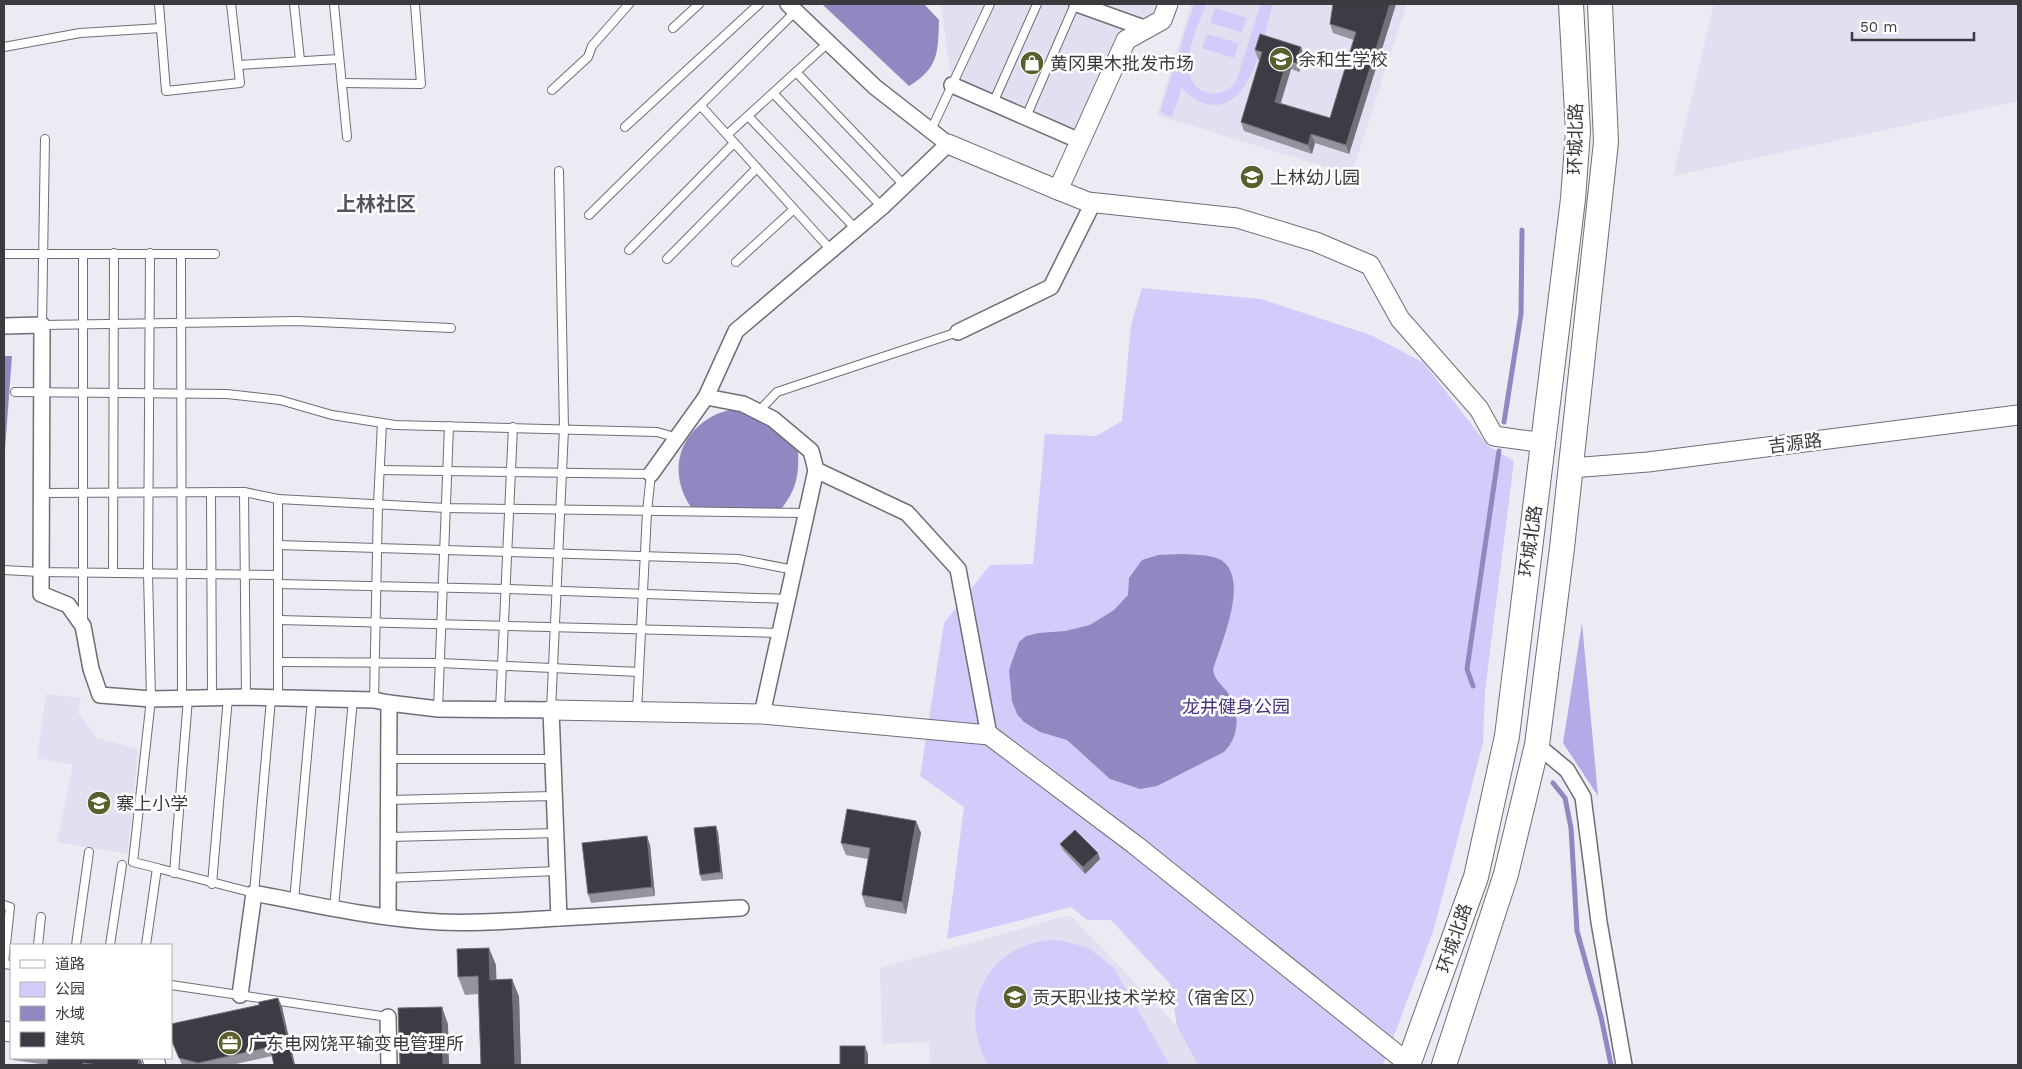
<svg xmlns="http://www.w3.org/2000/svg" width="2022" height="1069" font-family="'Work Sans','Noto Sans SC',sans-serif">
  <rect width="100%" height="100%" fill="#ecebf4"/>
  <g fill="#e2dff0">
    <path d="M941,4H1168L1126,40L1080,141L952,85Z"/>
    <path d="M1191,4H1407L1351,175L1157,115Z"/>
    <path d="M1714,4H2018V101L1673,176Z"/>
    <path d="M46,694L81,698L78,713L97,738L138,749L128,854L57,842L73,765L37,758Z"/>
    <path d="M1070,915L1177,1026L1198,1065H930L929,1042L882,1044L880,968Z"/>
  </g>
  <g fill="#d3ccfa">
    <path d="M1194,4H1206C1198,28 1175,69 1199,89C1213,97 1227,94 1236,81L1261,4H1273C1264,34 1254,103 1216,105C1202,105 1191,98 1182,88L1172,117L1160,112Z"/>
    <path d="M1215,8L1247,18L1242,32L1210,23Z"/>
    <path d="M1207,34L1239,43L1234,58L1202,48Z"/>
    <path d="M1142,288L1261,299L1371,335L1424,363L1488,446L1514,461L1485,691L1483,743L1433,932L1383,1065H1198L1177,1026L1170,984L1111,920H1087L1071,907L947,939L964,807L920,776L944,623L990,565L1033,564L1045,434L1096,436L1122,421L1131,325Z"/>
    <path d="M1057,940L1087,947L1113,967L1170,1065H988C955,1007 988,941 1057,940Z"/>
  </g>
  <path fill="#b5aae7" d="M1582,623L1598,796L1563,743Z"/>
  <g fill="#9287c1">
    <path d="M822,4H924L939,20C938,52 939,68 909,86Z"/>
    <path d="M4,356H12L4,463Z"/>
    <path d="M733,409C763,416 777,428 798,449C799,475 797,488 782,508L693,510C669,478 675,438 711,417C718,413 726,411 733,409Z"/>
    <path d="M1182,554C1194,555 1210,554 1221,560C1251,579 1220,645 1213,670C1214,679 1223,686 1228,693C1240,713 1240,736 1224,752L1157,786L1140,789L1110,779L1067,740L1040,732L1024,722L1017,714L1012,701L1009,670L1019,642L1026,636L1039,633L1065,631L1090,625L1114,610L1128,595L1129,578L1142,560L1158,555Z"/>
  </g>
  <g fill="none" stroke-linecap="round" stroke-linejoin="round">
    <g stroke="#9287c1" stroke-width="5">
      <path d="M1504,422L1521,314L1522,230"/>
      <path d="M1473,686L1467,669L1499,451"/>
      <path d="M1553,783L1565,798L1571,828L1577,931L1601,1017L1611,1065"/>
    </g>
    <g stroke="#6f6e76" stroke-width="10">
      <g id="service">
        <path d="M159,4L166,91L240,83L231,4"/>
        <path d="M294,4L300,60"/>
        <path d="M334,4L347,137"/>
        <path d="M673,28L699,4"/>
        <path d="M4,47L80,33L161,28"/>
        <path d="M238,65L339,59"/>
        <path d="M796,72L905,186"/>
        <path d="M342,83L421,84L415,4"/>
        <path d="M552,90L588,57L592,46L629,4"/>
        <path d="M773,93L882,207"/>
        <path d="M993,103L1037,4"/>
        <path d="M701,106L831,250"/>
        <path d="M748,116L856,229"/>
        <path d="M1026,117L1075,4"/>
        <path d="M625,127L759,4"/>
        <path d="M931,130L990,4"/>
        <path d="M728,134L829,42"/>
        <path d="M45,139L42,325L297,321L451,328"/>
        <path d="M589,215L796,11"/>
        <path d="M629,250L734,143"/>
        <path d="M150,253L148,573L151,699L133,862L157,868"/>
        <path d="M4,254H215"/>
        <path d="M83,254V622"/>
        <path d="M181,254L182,698"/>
        <path d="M667,259L757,168"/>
        <path d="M736,262L794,209"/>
        <path d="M15,392L227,394L280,400L332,415L395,425L657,432L678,438"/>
        <path d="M758,412L777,392L958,332"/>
        <path d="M380,470L651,474L647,512L637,711"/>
        <path d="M211,492L212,697"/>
        <path d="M244,492L246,697"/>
        <path d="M40,493L244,492L278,499L446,508L807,513"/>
        <path d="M278,545L738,559L794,570"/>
        <path d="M4,570L40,572L278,575"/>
        <path d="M113,573L114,253"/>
        <path d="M278,584L506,589L788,599"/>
        <path d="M279,620L780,633"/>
        <path d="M279,662L440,663L639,672"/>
        <path d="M278,699V499"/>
        <path d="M374,700L378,504L382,423"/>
        <path d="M438,709L449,426"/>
        <path d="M500,709L513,427"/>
        <path d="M551,710L564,429L559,171"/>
        <path d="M389,759H553"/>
        <path d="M389,800L554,796"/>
        <path d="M389,837L556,833"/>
        <path d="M174,873L188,698"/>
        <path d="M388,878L557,871"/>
        <path d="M212,884L228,697"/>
        <path d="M294,901L312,700"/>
        <path d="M4,905L10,907L4,963"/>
        <path d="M334,908L353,699"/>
        <path d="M38,945L41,917"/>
        <path d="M76,945L89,852"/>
        <path d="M110,945L122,865"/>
        <path d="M146,945L157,868L254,893L271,699"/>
        <path d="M4,964L11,965"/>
        <path d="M171,985L388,1017"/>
      </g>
    </g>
    <g stroke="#6f6e76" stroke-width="18">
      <g id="minor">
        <path d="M788,4L875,87L948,144L882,207L736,331L706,397L743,404L773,419L811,451L816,470L907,513L958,569L989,735"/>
        <path d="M1077,4L1147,29"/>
        <path d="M952,85L1080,141"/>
        <path d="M4,326L42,325L41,594L68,605L83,626L91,669L100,695L151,699L246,697L374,700L389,703"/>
        <path d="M958,332L1051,287L1093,203"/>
        <path d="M651,474L706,397"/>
        <path d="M762,714L816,470"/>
        <path d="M1537,745L1567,770L1583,797L1599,922L1624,1065"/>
        <path d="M559,918L741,908"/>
        <path d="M240,995L254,893C315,905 378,919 440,922C480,924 520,920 559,918L551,710L438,709L389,703L388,916"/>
        <path d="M388,1017L389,1065"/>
      </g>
    </g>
    <g stroke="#6f6e76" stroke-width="21">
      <g id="tertiary">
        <path d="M1168,4L1162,20L1126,40L1058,190L1088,202L1237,218L1316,242L1370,265L1400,319L1479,409L1494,436L1544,443"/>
        <path d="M948,144L1058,190"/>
        <path d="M1571,468L1648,462L2018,415"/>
        <path d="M551,710L762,714L989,735L1134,844L1409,1064"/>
        <path d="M4,1031L11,1032"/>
        <path d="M152,1058L156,1065"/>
      </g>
    </g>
    <g stroke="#6f6e76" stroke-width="26">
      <g id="primary">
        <path d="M1408,1065L1476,877L1507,736L1573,199L1578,131L1571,4"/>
        <path d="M1444,1065L1506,874L1537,745L1562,548L1606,142L1600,4"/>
      </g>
    </g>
    <use href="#service" stroke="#fff" stroke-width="8"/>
    <use href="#minor" stroke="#fff" stroke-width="15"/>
    <use href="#tertiary" stroke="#fff" stroke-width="19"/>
    <use href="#primary" stroke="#fff" stroke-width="24"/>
  </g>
  <g fill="#94949c">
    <path d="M1333,4H1396L1349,154L1315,143L1312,154L1244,131L1241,122L1260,60L1258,59L1255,50L1304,56L1299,72L1291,69L1281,103L1330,118L1354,40L1333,33L1330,24Z"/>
    <path d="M916,821L921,833L906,914L866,907L862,895L868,859L846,855L841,843Z"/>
    <path d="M718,832L723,879L702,881L700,875Z"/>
    <path d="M1060,844L1100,859L1085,874L1063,850Z"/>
    <path d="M650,845L655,896L591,903L588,894Z"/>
    <path d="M496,965V980L512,979L519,997L521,1065H481L478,994L465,995L458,977Z"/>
    <path d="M278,998L282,1007L295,1065H274L272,1056L231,1065H182L171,1040V1024L259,1005Z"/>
    <path d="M12,1058H140L142,1063V1065H47L13,1060Z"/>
  </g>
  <g fill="#727079">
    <path d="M1390,4H1396L1349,154L1346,145Z"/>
    <path d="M1301,47L1304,56L1299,72L1296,63Z"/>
    <path d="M1287,60L1291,69L1278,111L1275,102Z"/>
    <path d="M1311,134L1315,143L1312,154L1308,145Z"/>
    <path d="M916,821L921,833L906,914L902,902Z"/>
    <path d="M716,826L718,832L723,879L721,872Z"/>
    <path d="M647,836L650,845L655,896L652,887Z"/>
    <path d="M1098,853L1100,859L1085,874L1083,867Z"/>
    <path d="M489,948L496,965L497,998L490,980Z"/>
    <path d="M512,979L519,997L521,1065H515Z"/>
    <path d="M278,998L282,1007L295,1065H294Z"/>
    <path d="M442,1007L448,1024L449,1065H443Z"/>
    <path d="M865,1046L868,1054V1065H865Z"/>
    <path d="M139,1058H140L142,1063V1065H138Z"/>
  </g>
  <g fill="#3d3c44" stroke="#727079">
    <path d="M1333,4H1390L1346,145L1311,134L1308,145L1241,122L1262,52L1255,50L1260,34L1301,47L1296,63L1287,60L1275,102L1330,118L1356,32L1330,24Z"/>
    <path d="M847,809L916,821L902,902L862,895L870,848L841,843Z"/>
    <path d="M716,826L721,872L700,875L694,828Z"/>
    <path d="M1075,830L1098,853L1083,867L1060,844Z"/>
    <path d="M647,836L652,887L588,894L582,843Z"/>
    <path d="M489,948L490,980L512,979L515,1065H481L478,976L458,977L457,949Z"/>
    <path d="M278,998L294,1065H274L270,1047L198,1063L179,1058L171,1039V1024L259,1005V1002Z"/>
    <path d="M442,1007L443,1065H400L398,1008Z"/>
    <rect x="840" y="1046" width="25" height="19"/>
    <path d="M46,1058H139L138,1065H98L83,1063L82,1065H47L48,1058Z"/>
  </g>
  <defs>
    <g id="school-disc" transform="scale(1.25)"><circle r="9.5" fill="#5b5f2d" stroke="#fff"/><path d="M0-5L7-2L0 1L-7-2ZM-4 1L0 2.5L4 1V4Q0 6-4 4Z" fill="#fff"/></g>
    <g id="shop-disc" transform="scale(1.25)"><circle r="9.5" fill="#5b5f2d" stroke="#fff"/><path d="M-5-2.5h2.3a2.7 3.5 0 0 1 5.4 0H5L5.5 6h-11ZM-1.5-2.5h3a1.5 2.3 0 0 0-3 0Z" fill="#fff"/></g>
    <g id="office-disc" transform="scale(1.25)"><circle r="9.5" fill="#5b5f2d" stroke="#fff"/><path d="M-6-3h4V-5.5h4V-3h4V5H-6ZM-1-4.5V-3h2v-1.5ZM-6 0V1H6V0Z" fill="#fff"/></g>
  </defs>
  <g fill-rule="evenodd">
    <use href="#school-disc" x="1281" y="59"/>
    <use href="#shop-disc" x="1032" y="63"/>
    <use href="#school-disc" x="1252" y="177"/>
    <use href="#school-disc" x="99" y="803"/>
    <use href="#school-disc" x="1015" y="997"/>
    <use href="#office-disc" x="230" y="1043"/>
  </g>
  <g text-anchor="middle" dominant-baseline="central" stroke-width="5" stroke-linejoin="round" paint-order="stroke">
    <g font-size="18" fill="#3b3a3e" stroke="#fff" text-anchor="start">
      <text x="1298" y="59">余和生学校</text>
      <text x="1050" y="63">黄冈果木批发市场</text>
      <text x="1270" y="177">上林幼儿园</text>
      <text x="116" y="803">寨上小学</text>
      <text x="1032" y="997">贡天职业技术学校（宿舍区）</text>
      <text x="248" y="1043">广东电网饶平输变电管理所</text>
    </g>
    <g font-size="18" fill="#3b3a3e" stroke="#fff">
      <text transform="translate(1575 139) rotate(-89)">环城北路</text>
      <text transform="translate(1795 443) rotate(-7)">吉源路</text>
      <text transform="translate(1530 541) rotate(-82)">环城北路</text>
      <text transform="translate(1454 938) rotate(-71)">环城北路</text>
    </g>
    <g font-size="18" fill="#48347c" stroke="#fff">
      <text x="1236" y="706">龙井健身公园</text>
    </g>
    <g font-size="20" font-weight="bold" fill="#55545c" stroke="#fff">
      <text x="376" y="204">上林社区</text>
    </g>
  </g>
  <rect width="2022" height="1069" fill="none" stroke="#3b3a3e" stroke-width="10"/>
  <rect x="10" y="944" width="162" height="115" fill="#ffffff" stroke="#b1b0b2"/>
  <rect x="20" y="960" width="25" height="8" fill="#ffffff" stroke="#b1b0b2"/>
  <text x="55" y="969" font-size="15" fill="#3b3a3e">道路</text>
  <rect x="20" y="982" width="25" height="15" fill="#d3ccfa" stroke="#b1b0b2"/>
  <text x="55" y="994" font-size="15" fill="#3b3a3e">公园</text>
  <rect x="20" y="1006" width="25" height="15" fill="#9287c1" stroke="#b1b0b2"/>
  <text x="55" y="1019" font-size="15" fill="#3b3a3e">水域</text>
  <rect x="20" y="1032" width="25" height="15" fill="#3d3c44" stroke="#b1b0b2"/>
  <text x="55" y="1044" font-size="15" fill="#3b3a3e">建筑</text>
  <path d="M1852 32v8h122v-8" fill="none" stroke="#3b3a3e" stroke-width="2.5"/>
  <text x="1860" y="32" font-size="15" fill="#3b3a3e" stroke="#ffffff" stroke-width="4" paint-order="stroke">50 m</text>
</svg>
